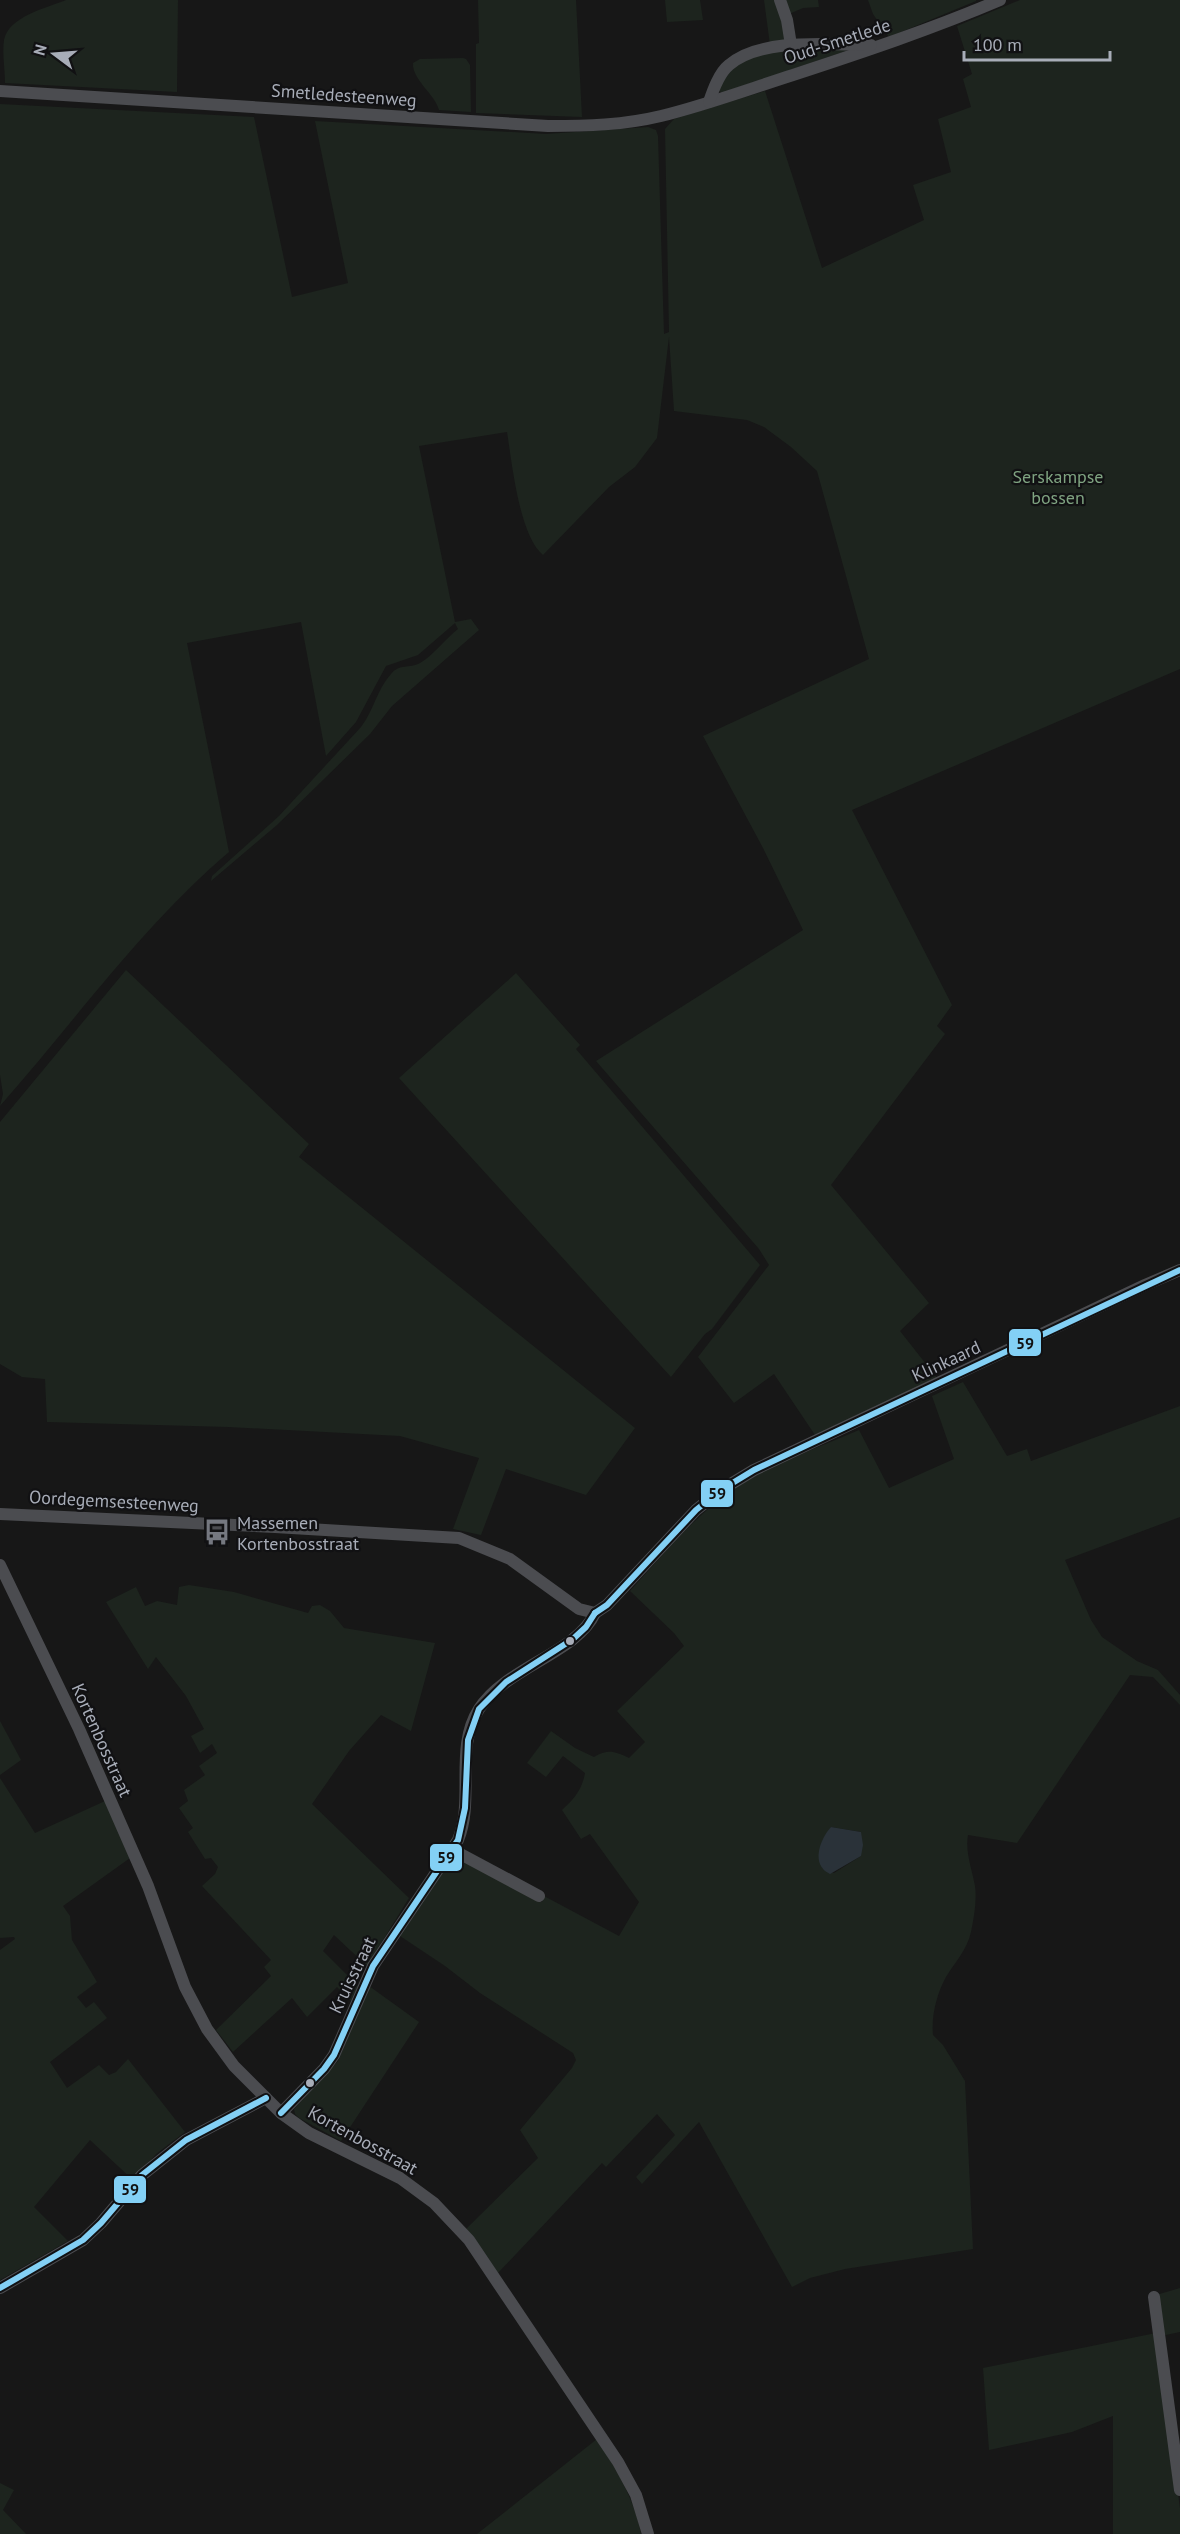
<svg xmlns="http://www.w3.org/2000/svg" width="1180" height="2534" font-family="'PT Sans',sans-serif">
  <rect width="100%" height="100%" fill="#171717"/>
  <g fill="#1d241e" fill-rule="evenodd">
    <path d="M66,0H178L177,92L5,83C5,70 2,53 4,40C9,16 47,8 66,0Z"/>
    <path d="M478,0H576L582,117L476,113V44L479,43Z"/>
    <path d="M665,0H700L703,20L667,22Z"/>
    <path d="M764,0H778L785,20L784,41L770,45Z"/>
    <path d="M784,0H818L819,7L803,8L789,14Z"/>
    <path d="M868,0H976V1L889,37L873,14Z"/>
    <path d="M1020,0H1180V669L852,810L952,1005L937,1026L945,1034L831,1185L929,1303L900,1331L937,1378L815,1435L774,1374L734,1403L698,1357L769,1265L759,1249L596,1061L803,930L763,848L703,736L869,659L817,471L791,447L764,427L747,420L674,411L669,337L657,438L635,467L609,487L543,555C519,535 512,463 507,432L419,446L455,622L471,619L479,630L392,706L370,734L277,825L211,881L212,876L279,816L361,727C374,710 377,689 391,674C400,663 409,669 420,663C434,655 445,639 458,629L455,623L418,655L386,666L356,722L326,756L301,622L187,643L229,852C142,926 75,1021 0,1106L3,1094L0,1075V104L254,117L292,297L348,283L315,121L546,134L648,127L656,130L658,136L664,334L669,332L665,129L674,119L765,91L822,268L924,220L913,185L951,172L938,119L971,107L963,79L972,74L957,26Z"/>
    <path d="M847,49L846,51L722,93L718,90C725,76 733,63 749,56C763,50 830,47 847,49Z"/>
    <path d="M463,58L466,59L470,65L471,112L439,110C435,94 412,80 413,63L420,59Z"/>
    <path d="M126,970L309,1144L299,1157L635,1428L586,1495L506,1469L481,1535L453,1529L479,1458L400,1436L228,1427L47,1422L45,1379L22,1377L0,1364V1122Z"/>
    <path d="M516,973L580,1045L576,1049L760,1265L712,1329L705,1334L671,1377L399,1078Z"/>
    <path d="M963,1382L1007,1456L1027,1449L1031,1461L1180,1406V1517L1065,1560L1091,1620L1102,1637L1137,1661L1158,1670L1180,1695V1705L1153,1677L1130,1675L1017,1843L968,1835C965,1852 972,1869 975,1886C977,1901 974,1917 971,1932C967,1950 955,1962 946,1977C937,1993 931,2016 933,2035L943,2045L965,2081L973,2249L845,2269L810,2278L792,2287L699,2122L642,2184L636,2177L675,2135L657,2114L606,2167L602,2163L498,2273L466,2229L538,2158L520,2130L572,2068L576,2060L573,2053L480,1993L445,1966L397,1934L449,1864L454,1858L458,1857L542,1902L544,1896L619,1936L639,1902L590,1834L581,1839L562,1810C574,1799 582,1790 585,1773L563,1756L546,1777L527,1763L551,1731L575,1748L594,1757C608,1749 614,1751 629,1758L645,1742L617,1711L684,1646L674,1633L630,1591C661,1557 690,1521 727,1494C766,1465 816,1449 859,1430L889,1488L954,1459L932,1396ZM831,1827L861,1832V1856L834,1873L823,1869L819,1857Z"/>
    <path d="M189,1585L234,1592L308,1613L312,1606L320,1605L330,1611L344,1628L435,1643L411,1731L381,1715L349,1751L312,1804L409,1898L367,1966L334,1935L323,1951L358,1986L351,2001L337,1987L307,2017L292,1998L233,2052L216,2030L271,1976L264,1967L271,1960L202,1886L215,1874L218,1867L211,1858L205,1859L188,1832L193,1828L179,1808L188,1801L184,1790L205,1775L199,1766L217,1753L212,1744L200,1753L191,1736L204,1729L186,1696L156,1657L148,1669L106,1602L136,1587L145,1606L157,1601L177,1605L179,1587Z"/>
    <path d="M0,1721L21,1760L0,1775Z"/>
    <path d="M0,1778L35,1833L105,1801L130,1858L63,1906L70,1916L72,1940L97,1982L77,1997L86,2008L94,2002L107,2018L50,2062L67,2088L99,2065L109,2075L116,2072L128,2059L185,2132L156,2154L133,2180L90,2140L34,2207L68,2241L0,2280V1950L15,1939L14,1937L0,1938Z"/>
    <path d="M369,1986L419,2022L341,2141L299,2118L295,2114L294,2109L338,2061Z"/>
    <path d="M1180,2288V2332L1161,2336L1156,2295Z"/>
    <path d="M1156,2333L1180,2508V2534H1113V2416L1072,2432L989,2450L983,2368Z"/>
    <path d="M597,2439C616,2469 635,2500 641,2534H477Z"/>
    <path d="M0,2483L14,2490L3,2510L26,2534H0Z"/>
  </g>
  <path fill="#2a3239" d="M831,1827L861,1832L863,1845L861,1856L830,1874C810,1865 820,1839 831,1827Z"/>
  <g fill="none" stroke-linecap="round" stroke-linejoin="round">
    <g stroke="#4b4c50" stroke-width="12">
      <path d="M780,0L787,20L791,45"/>
      <path d="M0,91L548,126C586,126 624,125 661,116C706,105 749,89 793,75C863,52 932,29 1000,0"/>
      <path d="M709,102C713,90 719,73 729,65C761,37 831,45 871,45"/>
      <path d="M0,1514L275,1527L459,1538L510,1559L579,1609L595,1613L607,1605L696,1510L721,1490L754,1470L1145,1285L1180,1270"/>
      <path d="M0,1565L79,1729L148,1886L185,1987L207,2029L234,2066L281,2113L309,2133L400,2178L434,2203L469,2240L618,2462L636,2495L648,2534"/>
      <path d="M453,1850L539,1896"/>
      <path d="M281,2113L324,2069L334,2055L373,1966L458,1840C475,1799 454,1748 479,1709C506,1667 577,1653 595,1613"/>
      <path d="M0,2288L83,2240L101,2223L142,2175L186,2140L266,2098"/>
      <path d="M1154,2297L1180,2490"/>
    </g>
    <g stroke="#111113" stroke-width="10">
      <g id="bus-1">
        <path d="M595,1613L607,1605L696,1510L721,1490L754,1470L1180,1270"/>
        <path d="M281,2113L324,2069L334,2055L373,1966L458,1840L465,1808L468,1740L479,1709L506,1682L573,1639L586,1627L595,1613"/>
        <path d="M0,2288L83,2240L101,2223L142,2175L186,2140L266,2098"/>
      </g>
    </g>
    <use href="#bus-1" stroke="#83d0f5" stroke-width="6"/>
  </g>
  <defs>
    <g id="bus-bare" transform="scale(2.07)"><path d="M-5-6H5V4H4V6H2V4H-2V6H-4V4H-5ZM-3.5-4V0h7V-4ZM-3.5 1.2v1.5H-2V1.2ZM2 1.2v1.5H3.5V1.2Z" fill="#757880" stroke="#111113" stroke-width="2.5" paint-order="stroke"/></g>
  </defs>
  <g fill-rule="evenodd">
    <use href="#bus-bare" x="217" y="1532"/>
  </g>
  <g fill="#a8adb8" stroke="#111113" stroke-width="2">
    <circle cx="570" cy="1641" r="5"/>
    <circle cx="310" cy="2083" r="5"/>
  </g>
  <g text-anchor="middle" dominant-baseline="central" stroke-width="4.5" stroke-linejoin="round" paint-order="stroke">
    <g font-size="18" fill="#a8adb8" stroke="#111113">
      <text transform="translate(837 41) rotate(-18)">Oud-Smetlede</text>
      <text transform="translate(344 95) rotate(4)">Smetledesteenweg</text>
      <text transform="translate(946 1361) rotate(-25)">Klinkaard</text>
      <text transform="translate(114 1501) rotate(3)">Oordegemsesteenweg</text>
      <text transform="translate(102 1740) rotate(66)">Kortenbosstraat</text>
      <text transform="translate(352 1975) rotate(-64)">Kruisstraat</text>
      <text transform="translate(363 2140) rotate(29)">Kortenbosstraat</text>
    </g>
    <g font-size="18" fill="#7fa381" stroke="#111113">
      <text x="1058" y="476">Serskampse<tspan x="1058" dy="21">bossen</tspan></text>
    </g>
    <g font-size="18" fill="#a8adb8" stroke="#111113" text-anchor="start">
      <text x="237" y="1522">Massemen<tspan x="237" dy="21">Kortenbosstraat</tspan></text>
    </g>
  </g>
  <g stroke="#111113" stroke-width="2">
    <rect x="1008" y="1328" width="34" height="29" rx="6" fill="#83d0f5"/>
    <rect x="700" y="1479" width="34" height="29" rx="6" fill="#83d0f5"/>
    <rect x="429" y="1843" width="34" height="29" rx="6" fill="#83d0f5"/>
    <rect x="113" y="2175" width="34" height="29" rx="6" fill="#83d0f5"/>
  </g>
  <g font-size="16" text-anchor="middle" font-weight="bold" fill="#111">
    <text x="1025" y="1349">59</text>
    <text x="717" y="1499">59</text>
    <text x="446" y="1863">59</text>
    <text x="130" y="2195">59</text>
  </g>
  <g transform="translate(54 54) rotate(286)" stroke="#111113" stroke-width="4.5" paint-order="stroke">
  <path d="M0-4.5L10 22L0 15L-10 22Z" fill="#a8adb8"/>
  <text y="-9" font-size="16" font-weight="bold" text-anchor="middle" fill="#a8adb8">N</text>
  </g>
  <path d="M964 51v9h146v-9" fill="none" stroke="#a8adb8" stroke-width="3"/>
  <text x="973" y="51" font-size="18" fill="#a8adb8" stroke="#111113" stroke-width="4.5" paint-order="stroke">100 m</text>
</svg>
